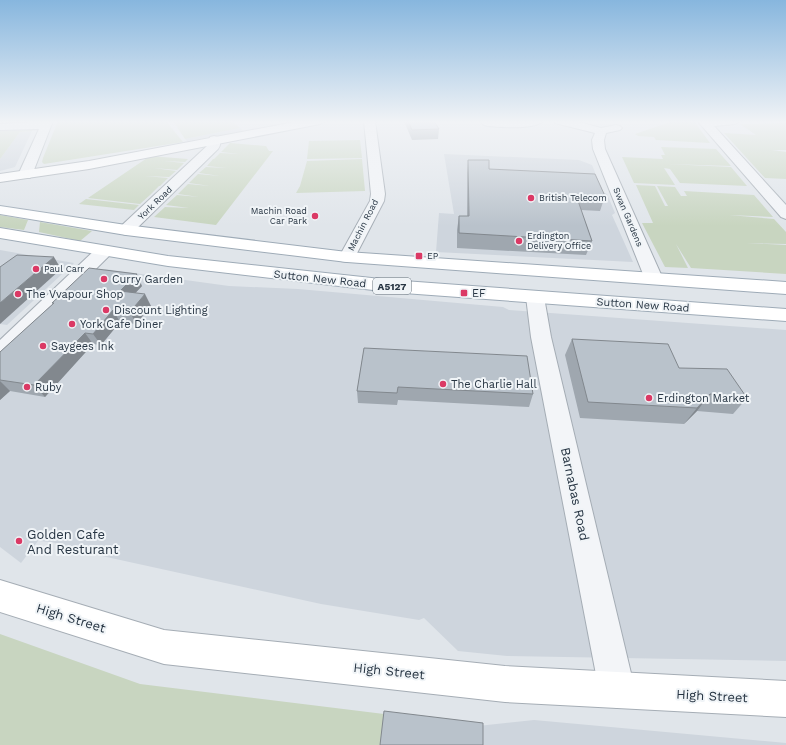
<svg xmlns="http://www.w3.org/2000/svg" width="786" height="745" font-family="'Work Sans',sans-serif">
  <rect width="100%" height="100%" fill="#e0e5ea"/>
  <g fill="#ced5dd">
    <path d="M240,128L243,131L187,141L185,139Z"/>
    <path d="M32,131L15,167L0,171V159L20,132Z"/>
    <path d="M444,154L579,160L592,165L603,192L607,194L615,213L612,215L633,262L436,252L439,213L454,214Z"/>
    <path d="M0,250L74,263L7,325L0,324Z"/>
    <path d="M105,269L229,286L298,289L503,307L509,310L786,330V661L507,656L458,651L424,618L419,620L321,604L102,556L96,553L51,542L38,541L21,563L0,547V370Z"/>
    <path d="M534,720L786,743V745H381L478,726Z"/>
  </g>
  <g fill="#c8d5c0">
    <path d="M58,121H166L183,142L44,164L42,162L43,158Z"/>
    <path d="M173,121H232L240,128L185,139Z"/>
    <path d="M694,121L710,143L656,140L654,137L638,136L635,134L670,122Z"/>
    <path d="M786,123V150H772L786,152V179L765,178L724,133L756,135L740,124Z"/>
    <path d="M33,128L32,131L20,132L0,159V130Z"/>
    <path d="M360,140L362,158L307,159L309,141Z"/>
    <path d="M230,143L266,146L269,151H273L216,225L154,217L165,207L189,208L166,205L177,195L199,197L178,194L188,184L210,186L189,183L198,174L220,176L199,173L206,167L227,168L207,166L213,159H215H214L220,153L240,154L221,152Z"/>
    <path d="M661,147L716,149L731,166L667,164L731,167L747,186L680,183L670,169L664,168L675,185L634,183L622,157L663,159L661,155H665Z"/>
    <path d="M150,156L188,159L185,162L164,161L184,163L177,170L154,168L176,171L169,177L145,176L168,178L160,186H157H159L150,195L126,193L150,195L140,204L88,198Z"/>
    <path d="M362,159L365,191L296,193L300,186L307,161Z"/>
    <path d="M636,185L655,186L665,206H668L657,186L675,187L681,196H687L684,191L754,195L773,217L729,215L774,219L786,232V244L746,243L786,245V274L691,268L676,244L688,268L665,267L642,223H653Z"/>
    <path d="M86,199L139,205L134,210L79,204Z"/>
    <path d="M0,215L28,220L24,230L0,227Z"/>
    <path d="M40,222L92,231L80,241L39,232Z"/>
    <path d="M0,634L140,684L384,714L381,745H0Z"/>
  </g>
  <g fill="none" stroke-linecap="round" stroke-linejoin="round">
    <g stroke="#a5adb5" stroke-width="2">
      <g id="street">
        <path d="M53,121L32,175L30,178H20L18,175L39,129L0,130V124Z"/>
        <path d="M364,121H375L385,194L384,201L355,257L353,261L347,262L341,261L339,257L370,201L371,194Z"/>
        <path d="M484,121H543C534,130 501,127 488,126L484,125L482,123Z"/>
        <path d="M554,121H575L601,128L616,125L620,126L622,128L620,130L606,133L604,140L605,149L663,279L660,283L654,284L648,283L645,279L593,149L592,140L595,133L555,123Z"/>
        <path d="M701,121H740L735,124L714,126L786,205V219L781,217L701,125L699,123Z"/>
        <path d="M214,136L218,137C221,141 221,145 218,149L132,233L126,235L120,233L118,230L120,227L208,145L210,137Z"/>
        <path d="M104,246L110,247L112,251L110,255L7,357L0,360V340L98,247Z"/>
        <path d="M535,291L542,293L544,297L551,337L635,690L630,703L617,708L604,703L599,690L531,337L526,297L528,293Z"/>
      </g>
    </g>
    <g stroke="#a5adb5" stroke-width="2">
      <g id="secondary">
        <path d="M300,121H325L320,124L89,169L0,182V174L89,161Z"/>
        <path d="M0,580L164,630L505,666L786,681V717L505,702L164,664L0,612Z"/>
      </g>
    </g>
    <g stroke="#9eabb7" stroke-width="2">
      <g id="primary">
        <path d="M0,206L126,225L347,252L786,282V294L347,262L126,235L0,214Z"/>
        <path d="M0,228L168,256L390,280L786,309V321L390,292L168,266L0,238Z"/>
      </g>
    </g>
    <use href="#street" fill="#f3f5f8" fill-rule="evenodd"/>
    <use href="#secondary" fill="#fff" fill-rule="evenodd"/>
    <use href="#primary" fill="#fff" fill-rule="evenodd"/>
  </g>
  <g fill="#9fa7af">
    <path d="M404,121H434L439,129L438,139L412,140Z"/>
    <path d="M468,160L489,169L605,196L600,211L581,210L592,241L586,255L457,248V230L459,216H467V173Z"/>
    <path d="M142,286L135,293L151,306L136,324L120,322L101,345L93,344L45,397L10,391L0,400V352L53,304L52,303Z"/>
    <path d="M572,339L679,368L747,398L733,414L697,411L684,424L580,418L565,355Z"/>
    <path d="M364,348L533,394L529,407L398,400L397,405L358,403L357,391Z"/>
  </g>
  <g fill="#82888e">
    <path d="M54,257L61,269L0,324V303Z"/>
    <path d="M137,274L142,286L126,303L120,291Z"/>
    <path d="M145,294L151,306L136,324L130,312Z"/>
    <path d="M113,310L120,322L101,345L93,334Z"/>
    <path d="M85,333L93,344L45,397L34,385Z"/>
    <path d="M0,381L10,391L0,400Z"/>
    <path d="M710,394L697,411L684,424L697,408Z"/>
  </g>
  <g fill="#b9c2cb" stroke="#82888e">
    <path d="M408,121H434L439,129L412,130Z"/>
    <path d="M468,160H489V169L595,174L605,196L576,195L592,241L459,233V216H469Z"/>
    <path d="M17,255L54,257L0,303V267Z"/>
    <path d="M89,268L137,274L120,291L145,294L130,312L113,310L93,334L85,333L34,385L0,380V352L54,303H52Z"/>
    <path d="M572,339L668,344L679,368L727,369L747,398L710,394L697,408L588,402Z"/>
    <path d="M364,348L527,356L533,394L398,387L397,393L357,391Z"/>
    <path d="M384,711L483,723V745H380Z"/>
  </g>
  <linearGradient id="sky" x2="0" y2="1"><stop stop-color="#87b6de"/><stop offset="0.54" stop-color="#f1f3f6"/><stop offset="1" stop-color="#f1f3f6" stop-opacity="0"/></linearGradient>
  <rect width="786" height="226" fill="url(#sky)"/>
  <g fill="#db3965" stroke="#f0f4f7" stroke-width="1.5">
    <circle cx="531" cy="198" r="4"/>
    <circle cx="315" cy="216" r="4"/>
    <circle cx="519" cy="241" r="4"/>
    <rect x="415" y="252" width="8" height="8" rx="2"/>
    <circle cx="36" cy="269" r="4"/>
    <circle cx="104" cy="279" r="4"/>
    <rect x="460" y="289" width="8" height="8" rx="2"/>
    <circle cx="18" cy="294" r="4"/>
    <circle cx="106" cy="310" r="4"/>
    <circle cx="72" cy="324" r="4"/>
    <circle cx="43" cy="346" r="4"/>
    <circle cx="443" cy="384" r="4"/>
    <circle cx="27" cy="387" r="4"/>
    <circle cx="649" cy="398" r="4"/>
    <circle cx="19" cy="541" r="4"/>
  </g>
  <g text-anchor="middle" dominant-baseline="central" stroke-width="4" stroke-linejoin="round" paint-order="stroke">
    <g font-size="9" fill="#273543" stroke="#f0f4f7" text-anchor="start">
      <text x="539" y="198">British Telecom</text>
      <text x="307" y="211" text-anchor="end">Machin Road<tspan x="307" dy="10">Car Park</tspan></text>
      <text x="527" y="236">Erdington<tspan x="527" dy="10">Delivery Office</tspan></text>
      <text x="427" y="256">EP</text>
      <text x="44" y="269">Paul Carr</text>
    </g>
    <g font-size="9" fill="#273543" stroke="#f0f4f7">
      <text transform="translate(155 203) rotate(-44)">York Road</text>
      <text transform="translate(628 217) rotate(67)">Swan Gardens</text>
      <text transform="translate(363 225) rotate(-63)">Machin Road</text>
    </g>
    <rect fill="#f0f4f7" stroke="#636e79" stroke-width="1" x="373" y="278" width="38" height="16" rx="3"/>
    <g font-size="10" font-weight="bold" fill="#273543">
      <text x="392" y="286">A5127</text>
    </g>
    <g font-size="11" fill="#273543" stroke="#f0f4f7" text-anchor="start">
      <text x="112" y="279">Curry Garden</text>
      <text x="472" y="293">EF</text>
      <text x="26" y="294">The Vvapour Shop</text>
      <text x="114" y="310">Discount Lighting</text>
      <text x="80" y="324">York Cafe Diner</text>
      <text x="51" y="346">Saygees Ink</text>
      <text x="451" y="384">The Charlie Hall</text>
      <text x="35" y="387">Ruby</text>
      <text x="657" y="398">Erdington Market</text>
    </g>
    <g font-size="11" fill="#273543" stroke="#f0f4f7">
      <text transform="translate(320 279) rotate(6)">Sutton New Road</text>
      <text transform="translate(643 305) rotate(4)">Sutton New Road</text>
    </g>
    <g font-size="13" fill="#273543" stroke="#f0f4f7">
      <text transform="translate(575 494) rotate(78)">Barnabas Road</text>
      <text transform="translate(71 618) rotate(17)">High Street</text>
      <text transform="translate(389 671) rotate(6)">High Street</text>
      <text transform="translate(712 696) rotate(3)">High Street</text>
    </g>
    <g font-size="13" fill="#273543" stroke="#f0f4f7" text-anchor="start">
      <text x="27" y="534">Golden Cafe<tspan x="27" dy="15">And Resturant</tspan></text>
    </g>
  </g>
</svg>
